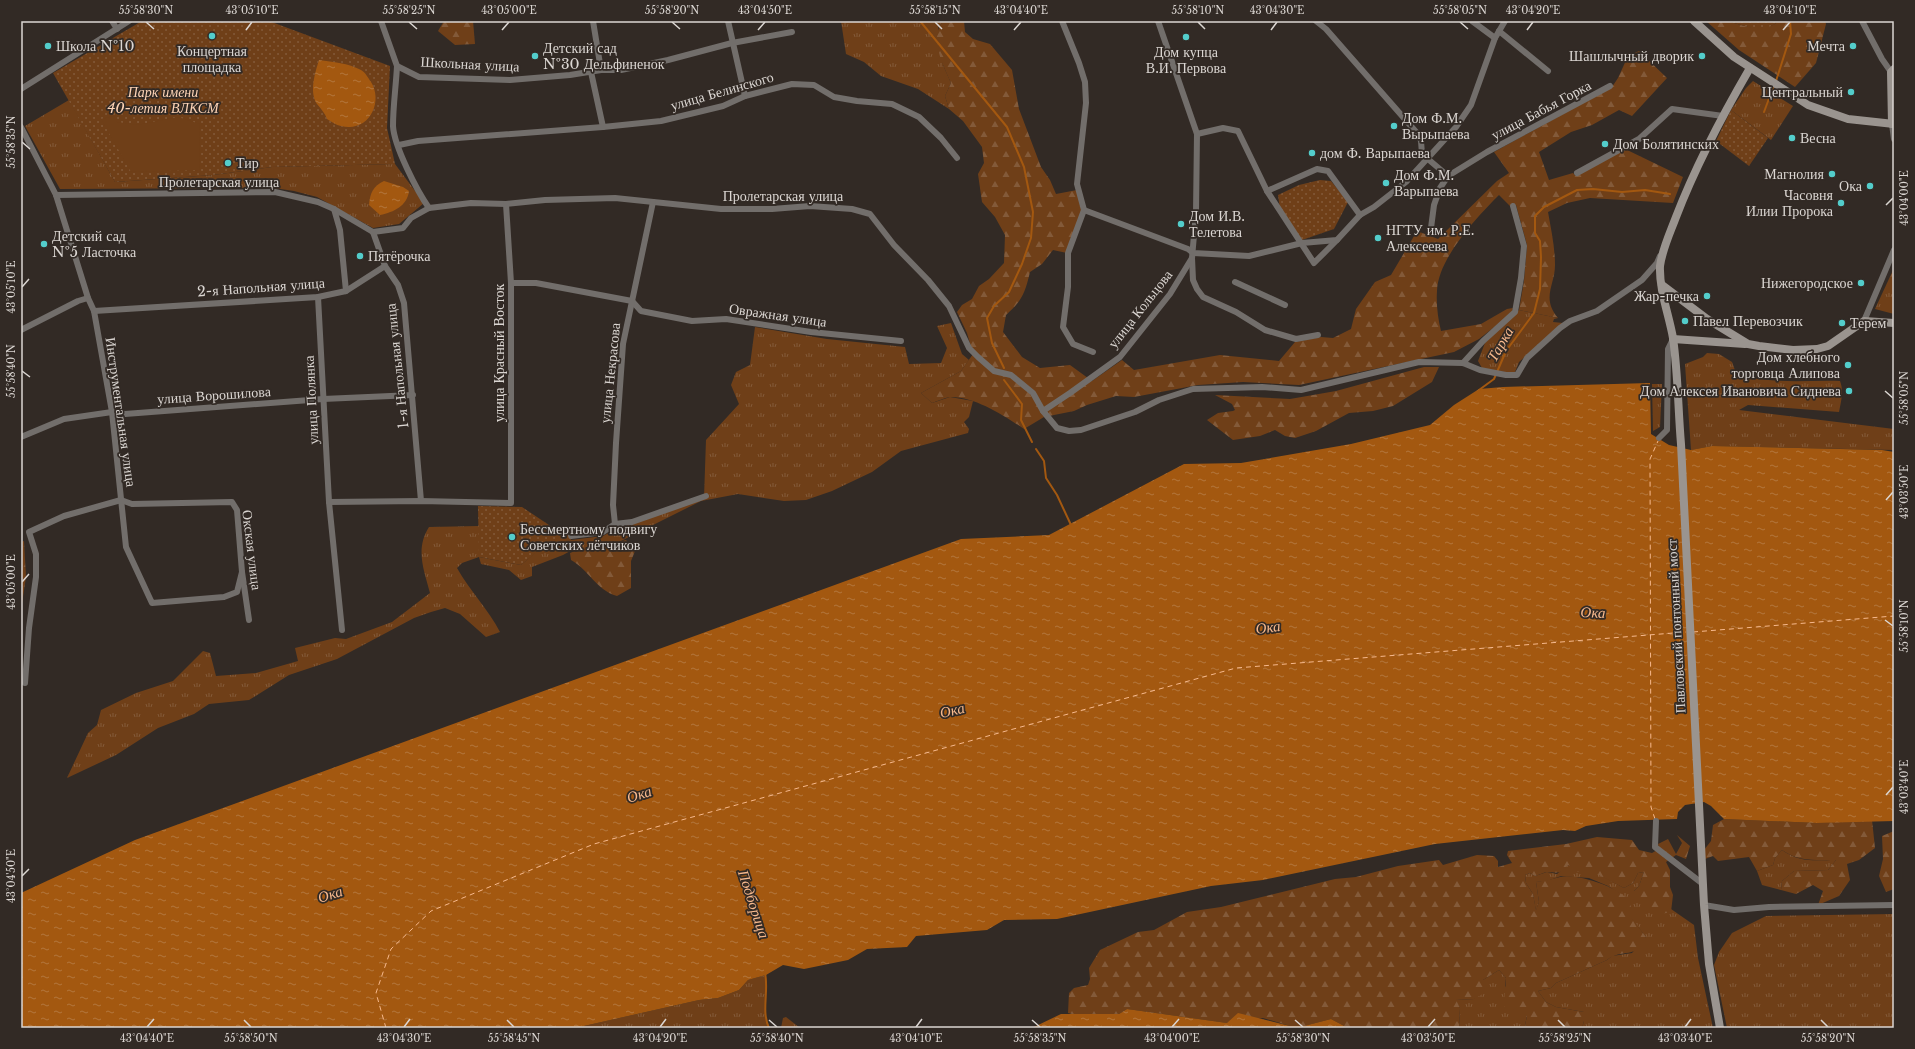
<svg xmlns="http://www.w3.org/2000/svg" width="1915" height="1049" font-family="'Libre Baskerville',serif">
  <defs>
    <pattern id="grass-tufts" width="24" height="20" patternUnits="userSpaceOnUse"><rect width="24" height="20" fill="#6f3f18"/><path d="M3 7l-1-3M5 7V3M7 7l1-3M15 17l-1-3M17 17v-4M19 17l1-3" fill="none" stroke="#835a39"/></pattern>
    <pattern id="forest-firs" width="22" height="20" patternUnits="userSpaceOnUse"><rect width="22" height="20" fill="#6f3f18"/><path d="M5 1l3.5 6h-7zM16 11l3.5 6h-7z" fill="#835a39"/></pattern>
    <pattern id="park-dots" width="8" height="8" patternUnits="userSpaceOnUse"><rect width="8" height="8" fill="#6f3f18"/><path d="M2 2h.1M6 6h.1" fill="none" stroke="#835a39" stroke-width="1.8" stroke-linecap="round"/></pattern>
    <pattern id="water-ripples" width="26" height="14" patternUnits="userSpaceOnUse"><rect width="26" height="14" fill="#a35810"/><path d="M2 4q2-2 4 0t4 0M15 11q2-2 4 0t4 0" fill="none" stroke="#b3773d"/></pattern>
  </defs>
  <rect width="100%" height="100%" fill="#322a25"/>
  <g fill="url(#grass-tufts)">
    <path d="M841,21H943L938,28L943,65L951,83L945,96L949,109L918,89L881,76L864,62L846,54Z"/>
    <path d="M1753,81L1793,106L1771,140L1731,110L1746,88Z"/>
    <path d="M69,100L115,182L213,175L272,167L395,164L424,203L399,224L373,228L317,197L294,191L274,188L60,189L25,126Z"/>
    <path d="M1894,268V314L1875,309Z"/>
    <path d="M1519,310L1558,318L1554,319L1553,322L1563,323L1519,362L1515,372H1505L1482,368L1478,361L1485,343Z"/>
    <path d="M951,323L962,354L969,360L961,371L921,393L932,403L950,397L973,401L969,417L964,422L969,429L968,433L901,451L872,472L832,491L806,500L784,501L738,494L701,501L619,542L572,550L563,555L532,567V576L521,580L509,570L481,564L479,557L462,563L457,568C470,591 488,609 500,632L486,637L460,614L445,608L431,612L414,618L337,659L289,675L249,700L209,704L194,714L158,728L116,755L67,778L88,733L97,725L101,710L136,693L173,681L203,651L210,653L216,676L256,673L298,661L295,648L335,638L346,639L392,622L430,593C424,570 415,549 429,527L479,526V557L521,565L547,543L603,536L616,529L704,498L706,440L739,404L731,385L736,372L750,365L755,327L827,339L905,347L909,364L941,363L947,348L937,326Z"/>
    <path d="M1707,353L1719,354L1732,362L1736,373C1768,385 1805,380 1840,381C1844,391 1841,402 1839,412L1748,405L1739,410L1894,429V450L1712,446L1691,450L1685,364L1703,357Z"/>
    <path d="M1652,384H1662L1660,427L1653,431Z"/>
    <path d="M1782,850C1800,863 1815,860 1836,860L1828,870L1794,871L1782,881L1781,890L1762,885L1757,871L1773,865L1775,858Z"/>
    <path d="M1568,865L1591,870L1624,888L1633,883L1638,873L1644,872L1639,886L1634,891L1671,912V909L1694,925L1698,958L1713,1028H1582L1584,1021V1012L1556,1007L1546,1002L1538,991L1551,988L1556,983L1607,960L1612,956L1632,953L1646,937L1627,913L1619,893L1608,886L1589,878L1574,877L1561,876L1547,881L1536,882L1539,902L1536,911L1533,894L1526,883L1525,875L1530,873L1535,876L1547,872L1557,874Z"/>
    <path d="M1894,914V1028H1727L1714,965L1719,952L1732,933L1766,916Z"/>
    <path d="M1499,970L1506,978L1505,986L1527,1016L1525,1025L1527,1028H1459L1460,1008L1455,1000L1474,999L1483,980Z"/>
    <path d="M766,975C767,992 762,1012 769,1028H575L699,1000L718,998L739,990L748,980Z"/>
    <path d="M786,1017L800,1028H781L783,1018Z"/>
  </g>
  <g fill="url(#forest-firs)">
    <path d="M444,21H473L475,44L455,45L438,31Z"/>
    <path d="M943,21H964L965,32L973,39L990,44L1012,70L1019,109L1041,167L1050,180L1056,194L1077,190L1082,210L1067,253L1053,250L1042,264L1030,272C1025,293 1022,301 1006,315L1003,332L1022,357L1040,368L1070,365L1092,381L1122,360L1134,370L1220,355L1279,361L1295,342L1321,337L1333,338L1351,329L1356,309L1375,282L1391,275L1417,231L1438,239L1497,181L1509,173L1494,152L1612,87L1618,78L1628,56L1639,51L1667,78L1632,116L1619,110L1592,125L1571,132L1539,152L1549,180L1573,173L1576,176L1623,148L1683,177L1673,203L1590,198L1567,203L1548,212C1551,229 1555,247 1555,265C1555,285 1541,298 1558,318L1519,310L1524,281L1527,245L1516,205L1510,206L1499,195C1477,217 1438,258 1437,291C1436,304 1438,319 1441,331L1481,324L1507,309L1513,308L1511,314L1479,339L1454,352L1299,385L1243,382L1198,385L1134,397L1116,396L1087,405L1074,411L1044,417L1024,429C1005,416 974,396 950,397C944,398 938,401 932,403L921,393L961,371L973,354L967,333L957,312L962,305L972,299L979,286L989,279L1004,263L1005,235L995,217L982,202L978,174L984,163L982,147L963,121L949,109L945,96L951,83C943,65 929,38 943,21Z"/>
    <path d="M1706,21C1712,21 1720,20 1726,21C1745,25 1756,33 1775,24L1777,21H1825L1826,24L1816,63L1795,87L1739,50Z"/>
    <path d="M1424,367H1439L1432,382L1393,406L1373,411L1349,413L1316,431L1295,438L1285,436L1275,430L1260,436L1233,440L1207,420L1218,413L1233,411L1235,410L1232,404L1215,395L1290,399L1336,391Z"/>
    <path d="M626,540L635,551L631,561V588L617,596C596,590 589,570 571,560L570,553L582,548L603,546Z"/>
    <path d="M24,541L26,577L21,610V542Z"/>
    <path d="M1724,819L1817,823L1872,820L1875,848L1859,860L1847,864L1850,880L1839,896L1818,905L1823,891L1813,885L1796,894L1781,890L1782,881L1794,871L1828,870L1836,860C1816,860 1799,862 1782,850L1775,858L1773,865L1757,871L1749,857L1718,861L1713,856L1705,859L1704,850L1711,841L1713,825Z"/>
    <path d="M1894,831V889L1886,892L1879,876L1883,859L1882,836Z"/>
    <path d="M1677,835L1690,846L1686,859L1676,855L1666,862L1670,870V887L1673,895L1671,912L1661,914L1642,907L1633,892L1639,886L1644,872L1638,873L1633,883L1624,888L1591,871L1589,872H1576L1575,868L1568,865C1561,874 1558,873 1548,872C1544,872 1539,875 1535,876L1530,873L1525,875L1526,883L1533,894L1536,910L1539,902L1536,882C1545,881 1552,879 1560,877C1576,873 1619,887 1628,900C1630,902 1631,907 1631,909L1628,913L1646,937C1638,960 1621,948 1607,960L1556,983L1551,988L1538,991L1546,1002L1556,1007L1584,1012V1021L1582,1028H1527L1525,1025L1527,1016L1504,1008L1506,978L1499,970L1483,980L1486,992L1474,999L1456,1000L1460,1008L1459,1028H1348L1331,1019L1304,1026H1290L1263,1018L1227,1023L1127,1009L1119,1014L1076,1015L1068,1013L1069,993L1074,988L1088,985L1090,979L1089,968L1100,950L1138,932L1154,930L1187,912L1221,907L1335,879L1356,877L1398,866L1439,860L1443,865L1477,855L1494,856L1498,861V867L1512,863L1507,855L1508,851L1566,844L1597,837L1632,840L1639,850L1652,853L1659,849L1658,844L1668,839L1676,854L1682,843Z"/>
  </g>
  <g fill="url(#park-dots)">
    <path d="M142,21H269L390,66L387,128L395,164L272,167L213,175L115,182L53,73Z"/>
    <path d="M1727,21H1777L1775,24L1765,29H1755Z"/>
    <path d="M1731,110L1768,138L1749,166L1716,141Z"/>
    <path d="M1320,180L1331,181L1348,202L1334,229L1302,240L1280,209L1278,195L1299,185Z"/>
    <path d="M478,506L522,507L558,531L570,533L571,540L547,544L521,565L479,557Z"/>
  </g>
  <path fill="#6f3f18" d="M114,116L117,122L137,125L178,117L200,124L199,170L131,172L101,119Z"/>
  <g fill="url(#water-ripples)">
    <path d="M319,60C333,62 348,63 361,70C366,73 368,78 371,82C384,103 368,133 341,126C336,125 332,122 327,119C325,113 321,109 317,104C309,92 315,73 319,60Z"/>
    <path d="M384,181L403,187L409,191C407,206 394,212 380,215L369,205C370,193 373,186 384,181Z"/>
    <path d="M1650,383L1651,434L1669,445L1691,450L1712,446L1882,450L1894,452V821L1817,823L1724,819L1711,806L1704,802L1685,805L1678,812L1677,819L1618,821L1586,826L1575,831L1563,830L1435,844L1263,880L1211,886L1057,919L1004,920L987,930L916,936L907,947L867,949L848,960L804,969L783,965L766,975L748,980L739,990L718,998L699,1000L575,1028H21V893L135,840L961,539L1049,535L1184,464L1241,463L1351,444L1430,425L1454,405L1479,389L1503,387Z"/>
    <path d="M1127,1009L1227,1023L1238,1013L1290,1026H1304L1331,1019L1348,1028H1032L1061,1014H1119Z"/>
  </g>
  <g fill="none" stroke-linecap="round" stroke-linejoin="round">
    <g stroke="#a35810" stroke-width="2">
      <path d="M920,21L1007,127L1024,167L1033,212L1031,238L1022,264L1009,292L994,306L987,318L992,343L1004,368"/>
      <path d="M1776,81L1791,34L1790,21"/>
      <path d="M1764,112L1774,85"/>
      <path d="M1004,380L1022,404L1021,420L1032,442"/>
      <path d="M1479,390L1494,379L1506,351L1534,313L1540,289L1541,257L1540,241L1535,233V216L1544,207L1577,190L1593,189L1622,192L1645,190L1670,194"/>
      <path d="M1036,449L1044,461L1046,478L1057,495L1071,525"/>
      <path d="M765,973C769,991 761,1011 769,1028"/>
    </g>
    <g stroke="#f7b98d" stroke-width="1" stroke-dasharray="5 4" stroke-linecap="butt">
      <path d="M1693,632L1894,616"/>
      <path d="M1655,819L1651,807L1650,459L1658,441"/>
      <path d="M386,1028L376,993L391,949L431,911L594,844L1236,668L1686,632"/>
    </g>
    <g stroke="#726e6b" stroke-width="6">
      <path d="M112,21L117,29"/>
      <path d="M381,21L397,66L419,77L510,80L570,75L601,70H621L668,60L732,43L792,32"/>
      <path d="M593,21L601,70"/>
      <path d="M728,21L745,96"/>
      <path d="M1062,21L1079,63L1085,82L1086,103L1077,184L1084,210L1068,253V287L1063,327L1073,344L1093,352"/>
      <path d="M1158,21L1197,134L1196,212L1192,258L1193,280L1197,289L1203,297L1236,312L1265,330L1296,339L1318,335"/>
      <path d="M1316,21L1326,29L1417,133L1421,141L1422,154L1448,176"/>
      <path d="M1472,21L1495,38"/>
      <path d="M1862,21L1882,59L1891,72"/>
      <path d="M1499,31L1548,71"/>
      <path d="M397,66C396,86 393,106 393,126C394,146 417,191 429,208"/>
      <path d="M591,72L603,127"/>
      <path d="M21,89L129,21"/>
      <path d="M1892,124L1894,139"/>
      <path d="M21,127L56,195L88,298L94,311L112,412L126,547L152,603L224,597L237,592L242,572"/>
      <path d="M1197,134L1223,128L1238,131L1267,191L1314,263L1337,240"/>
      <path d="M399,145L418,141L603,127L661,121L723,106L745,96L792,84L814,85L834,97L857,101L892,104L919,117L941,138L957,158"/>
      <path d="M1577,173L1639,139L1672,109L1723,116"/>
      <path d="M1267,191L1317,169L1328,171L1360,215"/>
      <path d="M56,195L275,192L318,202L334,209L373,232"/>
      <path d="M1084,210L1188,249L1193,253L1249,256L1302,243L1337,240L1360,215L1374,207L1406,182L1456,127L1471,105L1495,38L1505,21"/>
      <path d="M1431,228L1434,205L1440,188L1448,176L1487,152L1610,86"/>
      <path d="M373,232L403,228L411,218L429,208L471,203L506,204L545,200L615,198L721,209H772L810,206L852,209L870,214L894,245L928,280L949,306L969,348L978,357L994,371L1011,375L1033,393L1043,411L1057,428L1069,431L1081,430L1135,412L1159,400L1193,389L1262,387L1301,390L1419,362L1463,363L1480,370L1506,375H1517L1527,358L1560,328L1570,321L1597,311L1642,280L1657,263L1660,256"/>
      <path d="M373,232L385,266L398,285L404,303L421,501"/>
      <path d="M1235,282L1285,305"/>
      <path d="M511,283H536L632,301L641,311L692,321L726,319L811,332L901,341"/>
      <path d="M346,291L385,266"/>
      <path d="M318,297L329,502L342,630"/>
      <path d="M94,311L318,297L346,291L340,230L334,209"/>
      <path d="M1864,321L1894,250"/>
      <path d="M21,330L78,301L88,298"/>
      <path d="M1463,363L1483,341L1515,312L1521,278L1524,246L1513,206"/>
      <path d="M1043,411L1070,393L1120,357L1170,294L1192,258"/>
      <path d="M21,437L64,419L112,412L125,414L323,399L413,395"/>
      <path d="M1659,438L1667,430L1668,349L1673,339"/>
      <path d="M329,502L421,501L511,503V283L506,204"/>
      <path d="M615,524L613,505L616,443L623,344L653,202"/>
      <path d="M571,536L603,532L615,524L632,522L706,496"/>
      <path d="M25,683L29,628L36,577V554L29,532L64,516L121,500L132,504L232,502L237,510L242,572L249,620"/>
      <path d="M1656,821L1655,847L1703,884"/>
      <path d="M1704,905L1734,910L1769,907L1894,905"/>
    </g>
    <g stroke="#9a948f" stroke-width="8">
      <path d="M1694,21L1734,57L1808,105L1848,119L1894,124"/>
      <path d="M1892,124L1891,72L1894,69"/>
      <path d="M1662,285L1707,319L1748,344L1759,346L1793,350L1817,349L1828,346L1864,321L1894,323"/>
      <path d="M1673,339L1745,344"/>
      <path d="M1720,1028L1709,964L1704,905L1681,444C1678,409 1678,373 1673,338C1669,315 1659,290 1660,266C1662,250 1670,233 1676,217C1696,165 1722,116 1750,68"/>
    </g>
  </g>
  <path fill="none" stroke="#dbd6d2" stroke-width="1.5" d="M146,22L154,29M409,22L417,29M672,22L680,29M935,22L942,29M1198,22L1205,29M1460,22L1468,29M246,30L252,22M502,30L509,22M758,30L765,22M1014,30L1021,22M1271,30L1277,22M1527,30L1533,22M1783,30L1790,22M22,142L30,149M1886,205L1893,198M22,287L29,279M22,371L30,377M1885,391L1893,398M1886,500L1893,492M22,582L29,574M1885,620L1893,626M1886,795L1893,787M22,876L29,869M244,1020L251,1027M507,1020L514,1027M769,1020L777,1027M1032,1020L1040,1027M1295,1020L1303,1027M1558,1020L1565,1027M1821,1020L1828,1027M147,1027L154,1019M404,1027L410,1019M660,1027L666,1019M916,1027L922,1019M1172,1027L1179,1019M1428,1027L1435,1019M1685,1027L1691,1019"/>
  <g fill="#53cdcb" stroke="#322a25" stroke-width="1.5">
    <circle cx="212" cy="36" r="4"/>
    <circle cx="1186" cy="37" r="4"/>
    <circle cx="48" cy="46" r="4"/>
    <circle cx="1853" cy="46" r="4"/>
    <circle cx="535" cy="56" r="4"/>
    <circle cx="1702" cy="56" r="4"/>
    <circle cx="1851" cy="92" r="4"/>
    <circle cx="1394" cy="126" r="4"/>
    <circle cx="1792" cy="138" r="4"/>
    <circle cx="1605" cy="144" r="4"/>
    <circle cx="1312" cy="153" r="4"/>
    <circle cx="228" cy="163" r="4"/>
    <circle cx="1832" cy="174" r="4"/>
    <circle cx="1386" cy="183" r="4"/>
    <circle cx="1870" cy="186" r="4"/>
    <circle cx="1841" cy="203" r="4"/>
    <circle cx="1181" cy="224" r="4"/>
    <circle cx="1378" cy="238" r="4"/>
    <circle cx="44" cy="244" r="4"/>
    <circle cx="360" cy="256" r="4"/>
    <circle cx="1861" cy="283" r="4"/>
    <circle cx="1707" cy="296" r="4"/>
    <circle cx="1685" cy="321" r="4"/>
    <circle cx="1842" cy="323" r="4"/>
    <circle cx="1848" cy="365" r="4"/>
    <circle cx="1849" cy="391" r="4"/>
    <circle cx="512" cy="537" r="4"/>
  </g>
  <g text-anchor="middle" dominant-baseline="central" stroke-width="3.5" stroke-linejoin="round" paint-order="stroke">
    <g font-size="14" fill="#dbd6d2" stroke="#322a25" text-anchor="start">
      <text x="56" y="46">Школа №10</text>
      <text x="1845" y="46" text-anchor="end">Мечта</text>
      <text x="543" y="48">Детский сад<tspan x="543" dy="16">№30 Дельфиненок</tspan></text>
      <text x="212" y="51" text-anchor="middle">Концертная<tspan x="212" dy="16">площадка</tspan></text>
      <text x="1186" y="52" text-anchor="middle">Дом купца<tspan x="1186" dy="16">В.И. Первова</tspan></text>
      <text x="1694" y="56" text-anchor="end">Шашлычный дворик</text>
      <text x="1843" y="92" text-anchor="end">Центральный</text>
      <text x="1402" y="118">Дом Ф.М.<tspan x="1402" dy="16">Вырыпаева</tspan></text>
      <text x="1800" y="138">Весна</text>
      <text x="1613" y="144">Дом Болятинских</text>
      <text x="1320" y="153">дом Ф. Варыпаева</text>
      <text x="236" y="163">Тир</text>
      <text x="1824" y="174" text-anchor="end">Магнолия</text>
      <text x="1394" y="175">Дом Ф.М.<tspan x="1394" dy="16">Варыпаева</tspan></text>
      <text x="1862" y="186" text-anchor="end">Ока</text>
      <text x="1833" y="195" text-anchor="end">Часовня<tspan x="1833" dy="16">Илии Пророка</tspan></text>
      <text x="1189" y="216">Дом И.В.<tspan x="1189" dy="16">Телетова</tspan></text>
      <text x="1386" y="230">НГТУ им. Р.Е.<tspan x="1386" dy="16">Алексеева</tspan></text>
      <text x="52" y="236">Детский сад<tspan x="52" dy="16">№5 Ласточка</tspan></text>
      <text x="368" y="256">Пятёрочка</text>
      <text x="1853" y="283" text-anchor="end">Нижегородское</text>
      <text x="1699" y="296" text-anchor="end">Жар-печка</text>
      <text x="1693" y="321">Павел Перевозчик</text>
      <text x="1850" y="323">Терем</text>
      <text x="1840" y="357" text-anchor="end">Дом хлебного<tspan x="1840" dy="16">торговца Алипова</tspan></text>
      <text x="1841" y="391" text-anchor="end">Дом Алексея Ивановича Сиднева</text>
      <text x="520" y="529">Бессмертному подвигу<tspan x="520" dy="16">Советских лётчиков</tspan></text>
    </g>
    <g font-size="14" fill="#dbd6d2" stroke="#322a25">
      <text transform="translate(470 64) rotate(3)">Школьная улица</text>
      <text transform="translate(722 91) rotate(-16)">улица Белинского</text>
      <text transform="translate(1541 110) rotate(-28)">улица Бабья Горка</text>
      <text x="219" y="182">Пролетарская улица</text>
      <text x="783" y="196">Пролетарская улица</text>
      <text transform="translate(261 287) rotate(-4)">2-я Напольная улица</text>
      <text transform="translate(1140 309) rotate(-52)">улица Кольцова</text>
      <text transform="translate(778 315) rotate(8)">Овражная улица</text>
      <text transform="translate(499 353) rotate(-90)">улица Красный Восток</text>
      <text transform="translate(397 366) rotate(-96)">1-я Напольная улица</text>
      <text transform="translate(610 373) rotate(-84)">улица Некрасова</text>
      <text transform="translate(214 395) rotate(-4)">улица Ворошилова</text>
      <text transform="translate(311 400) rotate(-93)">улица Полянка</text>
      <text transform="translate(121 412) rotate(82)">Инструментальная улица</text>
      <text transform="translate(252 550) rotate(83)">Окская улица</text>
      <text transform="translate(1676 626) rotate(-93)">Павловский понтонный мост</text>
    </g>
    <g font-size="14" font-style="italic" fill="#fed4b6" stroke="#322a25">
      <text x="163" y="92">Парк имени<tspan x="163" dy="16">40-летия ВЛКСМ</tspan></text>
    </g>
    <g font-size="15" font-style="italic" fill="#f7b98d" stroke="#322a25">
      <text transform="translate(1500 344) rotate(-60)">Тарка</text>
      <text transform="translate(1593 612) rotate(2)">Ока</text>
      <text transform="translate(1268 627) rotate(-7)">Ока</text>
      <text transform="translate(952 710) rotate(-14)">Ока</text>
      <text transform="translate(639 794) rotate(-18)">Ока</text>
      <text transform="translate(330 894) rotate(-18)">Ока</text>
      <text transform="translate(754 904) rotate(72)">Подборица</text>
    </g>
  </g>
  <rect width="1915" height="1049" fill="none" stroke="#322a25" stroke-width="44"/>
  <rect x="22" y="22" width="1871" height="1005" fill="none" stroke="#dbd6d2" stroke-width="1.5"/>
  <g font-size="10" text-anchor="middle" fill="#dbd6d2">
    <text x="146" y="14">55°58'30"N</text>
    <text x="252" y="14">43°05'10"E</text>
    <text x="409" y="14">55°58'25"N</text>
    <text x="509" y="14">43°05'00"E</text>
    <text x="672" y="14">55°58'20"N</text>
    <text x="765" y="14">43°04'50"E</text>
    <text x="935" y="14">55°58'15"N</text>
    <text x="1021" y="14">43°04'40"E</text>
    <text x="1198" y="14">55°58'10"N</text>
    <text x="1277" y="14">43°04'30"E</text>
    <text x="1460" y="14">55°58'05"N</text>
    <text x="1533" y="14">43°04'20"E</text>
    <text x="1790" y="14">43°04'10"E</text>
    <text transform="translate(11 142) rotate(-90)" y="4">55°58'35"N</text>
    <text transform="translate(1904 198) rotate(-90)" y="4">43°04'00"E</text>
    <text transform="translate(11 287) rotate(-90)" y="4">43°05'10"E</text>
    <text transform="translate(11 371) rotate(-90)" y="4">55°58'40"N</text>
    <text transform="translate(1904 398) rotate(-90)" y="4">55°58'05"N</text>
    <text transform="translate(1904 492) rotate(-90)" y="4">43°03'50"E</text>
    <text transform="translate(11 582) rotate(-90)" y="4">43°05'00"E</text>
    <text transform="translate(1904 626) rotate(-90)" y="4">55°58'10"N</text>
    <text transform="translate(1904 787) rotate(-90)" y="4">43°03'40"E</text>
    <text transform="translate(11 876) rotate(-90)" y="4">43°04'50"E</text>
    <text x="147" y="1042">43°04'40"E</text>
    <text x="251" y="1042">55°58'50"N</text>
    <text x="404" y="1042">43°04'30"E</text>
    <text x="514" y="1042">55°58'45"N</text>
    <text x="660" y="1042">43°04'20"E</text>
    <text x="777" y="1042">55°58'40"N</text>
    <text x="916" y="1042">43°04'10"E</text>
    <text x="1040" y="1042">55°58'35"N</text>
    <text x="1172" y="1042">43°04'00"E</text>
    <text x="1303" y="1042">55°58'30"N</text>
    <text x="1428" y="1042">43°03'50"E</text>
    <text x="1565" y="1042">55°58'25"N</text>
    <text x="1685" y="1042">43°03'40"E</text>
    <text x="1828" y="1042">55°58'20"N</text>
  </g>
</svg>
